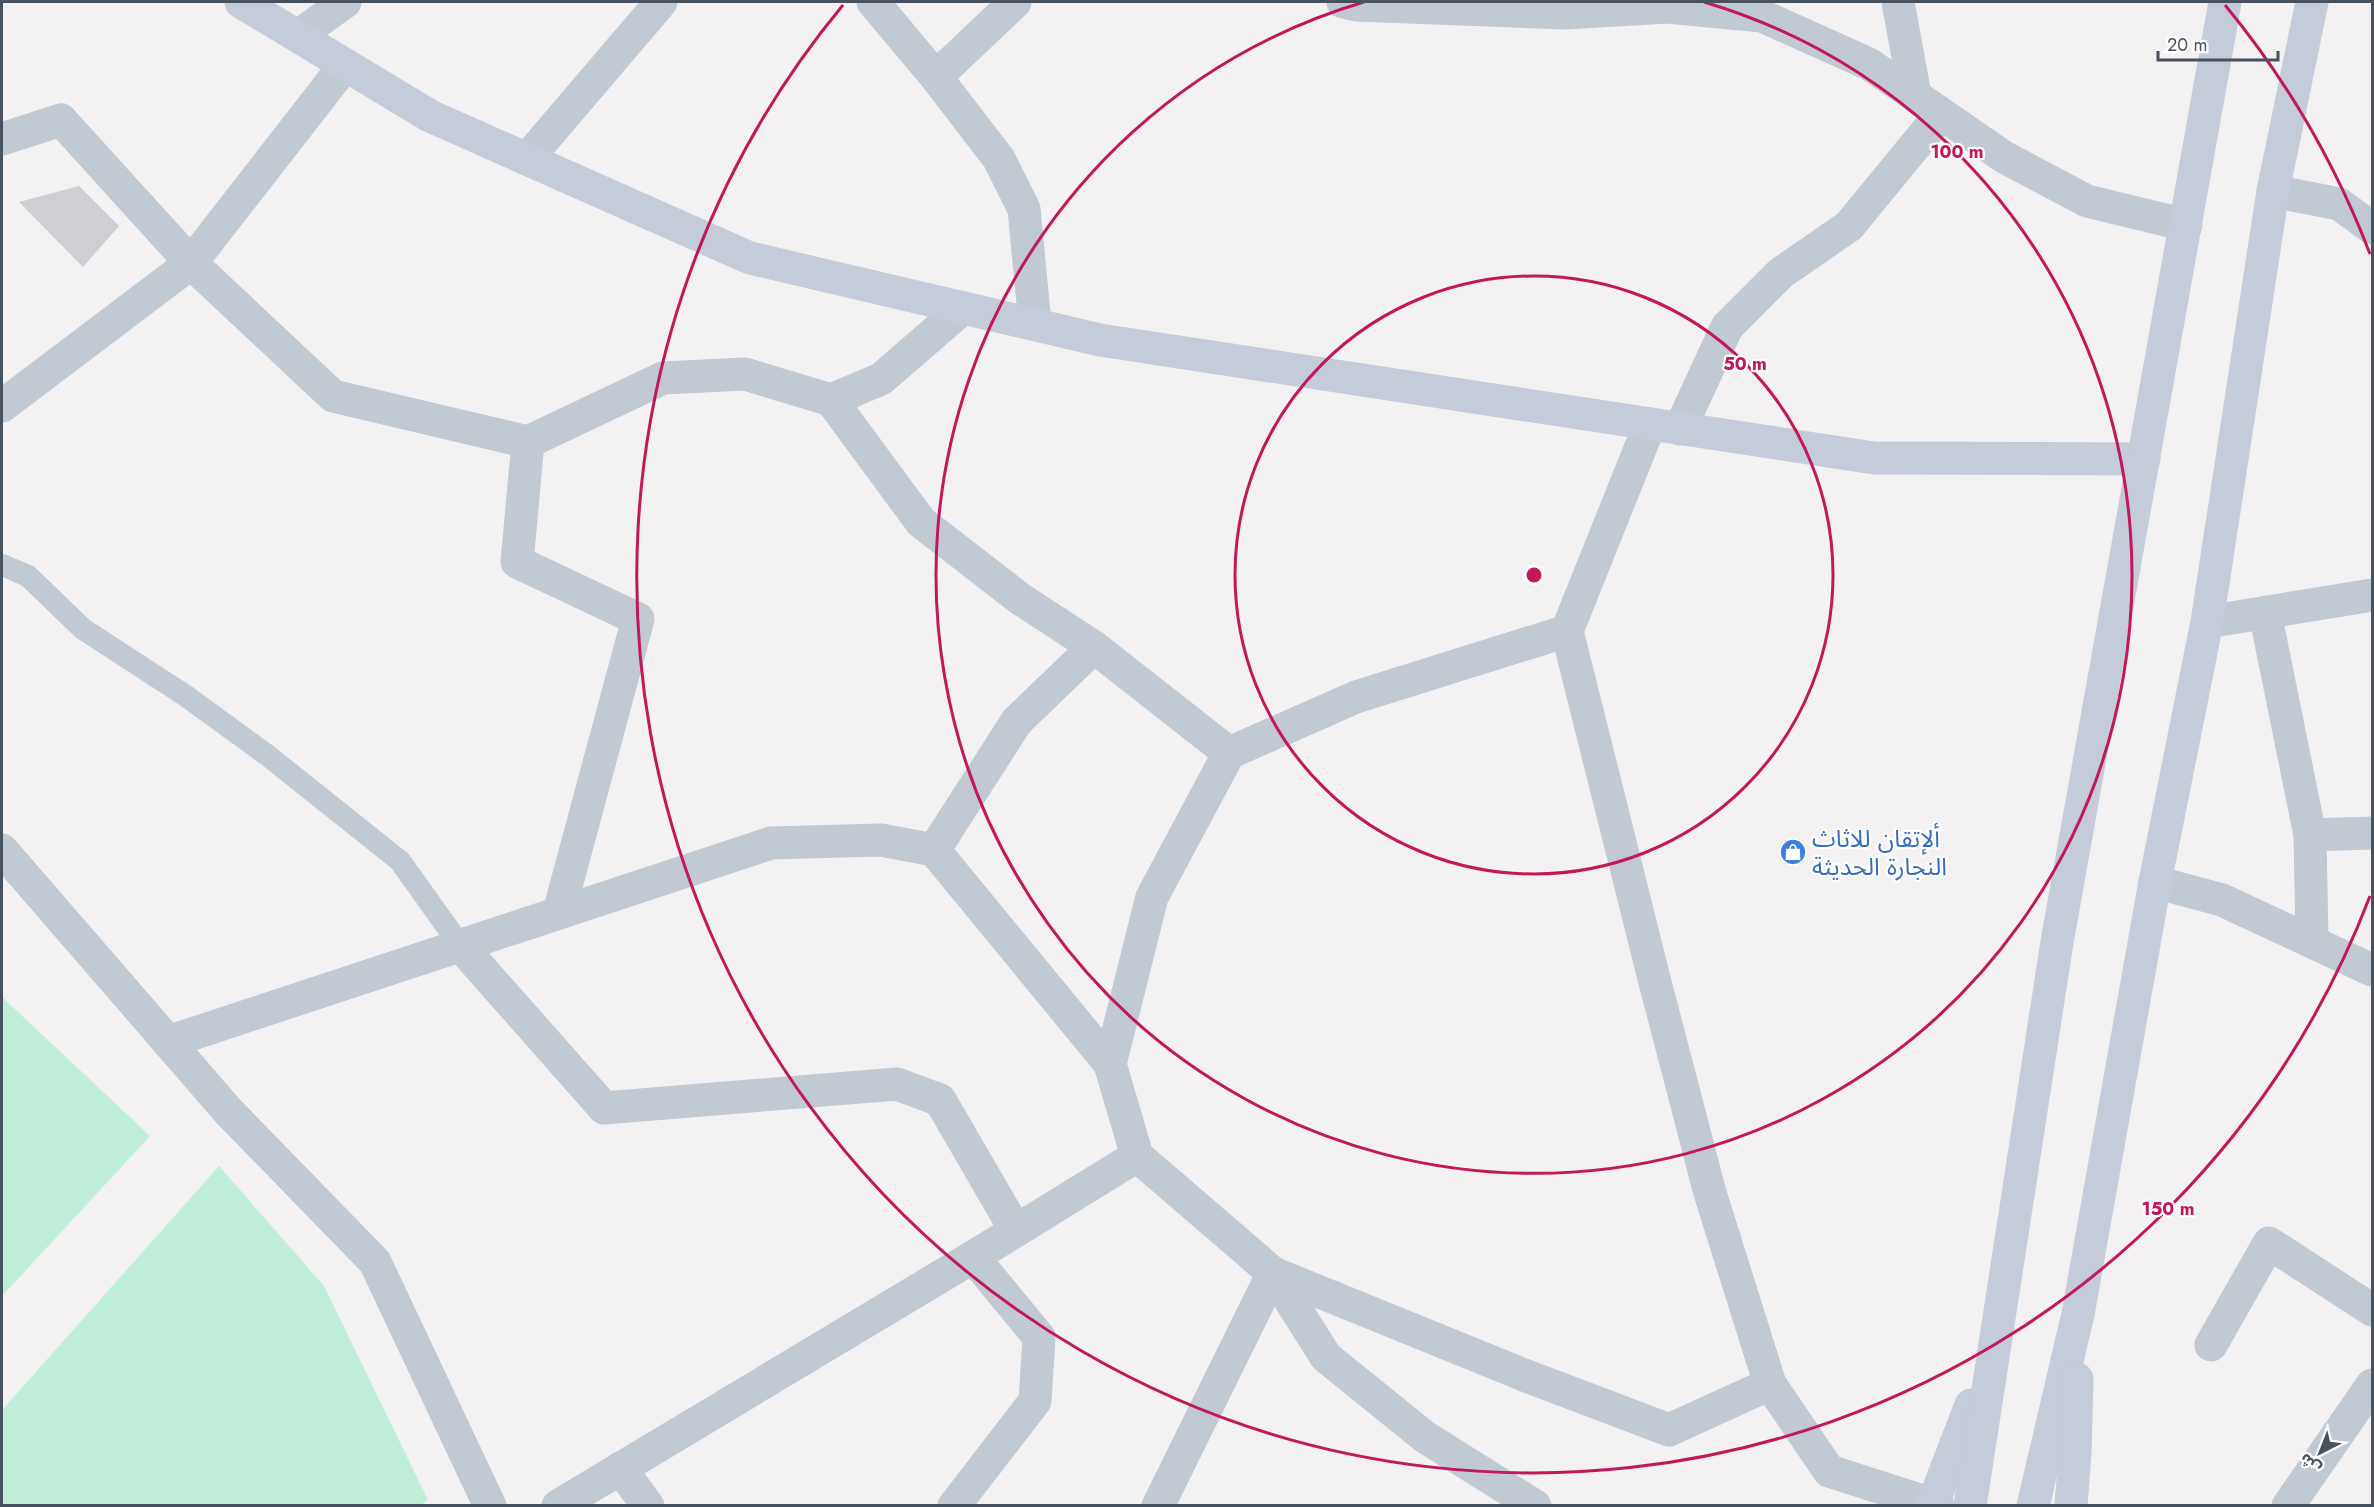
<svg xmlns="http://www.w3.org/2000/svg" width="2374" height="1507" font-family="Jost,'Noto Sans Arabic',sans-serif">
  <rect width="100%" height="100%" fill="#f3f1f1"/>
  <g fill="#c0efd9">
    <path d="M2,997L150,1136L2,1296Z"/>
    <path d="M219,1166L324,1286L428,1500L419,1506L2,1505V1410Z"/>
  </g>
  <path fill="#cdcfd5" d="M79,186L119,226L83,267L19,202Z"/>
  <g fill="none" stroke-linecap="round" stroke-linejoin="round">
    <path stroke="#c1c9d2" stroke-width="22" d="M2,565L28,576L83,629L186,696L267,755L400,861L460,945"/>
    <g stroke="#c1c9d2" stroke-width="33">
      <path d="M873,2L936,77L999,159L1024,209L1035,324"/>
      <path d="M1343,2L1356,5L1564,13L1667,7L1762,16L1869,64L2004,157L2087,201L2186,225"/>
      <path d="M1898,2L1915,95"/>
      <path d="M298,36L345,2"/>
      <path d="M936,77L1015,2"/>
      <path d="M2,139L61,120L191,263L333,396L528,442L663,378L745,374L831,400L881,379L963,308"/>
      <path d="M527,159L661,2"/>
      <path d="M2273,191L2339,204L2372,228"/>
      <path d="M831,400L921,522L1019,598L1094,647L1229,753"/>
      <path d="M2,406L191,263L345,65"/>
      <path d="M1650,424L1567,631L1656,986L1710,1193L1770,1384L1829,1471L1938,1506"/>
      <path d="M1680,429L1727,327L1781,273L1849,226L1941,114"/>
      <path d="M528,442L517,562L638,619L559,912"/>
      <path d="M2265,613L2310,835L2312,941"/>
      <path d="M2207,622L2372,595"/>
      <path d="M1567,631L1356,697L1229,753L1152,897L1110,1064L1137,1156L1273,1273L1524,1375L1669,1430L1770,1384"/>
      <path d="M2310,835L2372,833"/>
      <path d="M2,850L228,1111L375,1262L490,1506"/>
      <path d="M934,850L1017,721L1094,647"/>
      <path d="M2155,882L2222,900L2372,970"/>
      <path d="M460,945L604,1108L897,1084L940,1100L1016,1231"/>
      <path d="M168,1042L771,843L881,840L934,850L1110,1064"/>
      <path d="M1273,1273L1326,1357L1425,1437L1535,1506"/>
      <path d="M2211,1345L2269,1243L2372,1310"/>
      <path d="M620,1468L648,1506"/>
      <path d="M558,1506L973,1257L1137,1156"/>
      <path d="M954,1506L1035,1401L1039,1337L973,1257"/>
      <path d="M1158,1506L1273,1273"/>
      <path d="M2288,1506L2372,1385"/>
    </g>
    <g stroke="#c4cbd9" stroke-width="33">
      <path d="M241,2L430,116L750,258L1100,340L1874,458L2144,459"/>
      <path d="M1932,1506L1971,1405"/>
      <path d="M1970,1506L2057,942L2225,2"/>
      <path d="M2033,1506L2078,1314L2155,882L2207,622L2273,191L2312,2"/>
      <path d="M2071,1506L2075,1453L2077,1379"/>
    </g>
  </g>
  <g fill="none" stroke="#c2185b" stroke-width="3">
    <circle cx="1534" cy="575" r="299"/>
    <path d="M1704 2A598 598 0 1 1 1364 2"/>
    <path d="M2370 896A896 896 0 1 1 843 5M2225 5A896 896 0 0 1 2370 254"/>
  </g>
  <defs>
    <g id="shop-disc" transform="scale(1.35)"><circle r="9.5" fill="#3f7fe0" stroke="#fff"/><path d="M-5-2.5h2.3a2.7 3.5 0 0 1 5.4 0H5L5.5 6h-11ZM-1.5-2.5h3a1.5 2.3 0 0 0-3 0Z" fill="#fff"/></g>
  </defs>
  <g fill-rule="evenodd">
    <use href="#shop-disc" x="1793" y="852"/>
  </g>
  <g text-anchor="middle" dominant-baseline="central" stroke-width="4.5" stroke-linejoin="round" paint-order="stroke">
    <g font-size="24" fill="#366cbe" stroke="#fff" text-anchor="start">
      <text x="1812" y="838">ألإتقان للاثاث<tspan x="1812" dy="28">النجارة الحديثة</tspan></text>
    </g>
  </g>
  <circle cx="1534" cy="575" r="9" fill="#c2185b" stroke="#fff" stroke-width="3"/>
  <g font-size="18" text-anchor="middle" font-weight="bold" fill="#c2185b" stroke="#fff" stroke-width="4.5" stroke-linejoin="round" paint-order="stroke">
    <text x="1957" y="158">100 m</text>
    <text x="1745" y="370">50 m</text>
    <text x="2168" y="1215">150 m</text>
  </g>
  <rect width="2374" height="1507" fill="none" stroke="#48515e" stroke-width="6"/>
  <g transform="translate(2320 1453) rotate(222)" stroke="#ffffff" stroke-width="4.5" paint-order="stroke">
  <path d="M0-4.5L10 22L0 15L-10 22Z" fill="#48515e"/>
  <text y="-9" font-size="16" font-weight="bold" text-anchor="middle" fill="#48515e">ش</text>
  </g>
  <path d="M2158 51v9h120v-9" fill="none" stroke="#48515e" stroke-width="3"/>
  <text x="2167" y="51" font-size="18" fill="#48515e" stroke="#ffffff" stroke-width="4.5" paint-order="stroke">20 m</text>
</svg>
